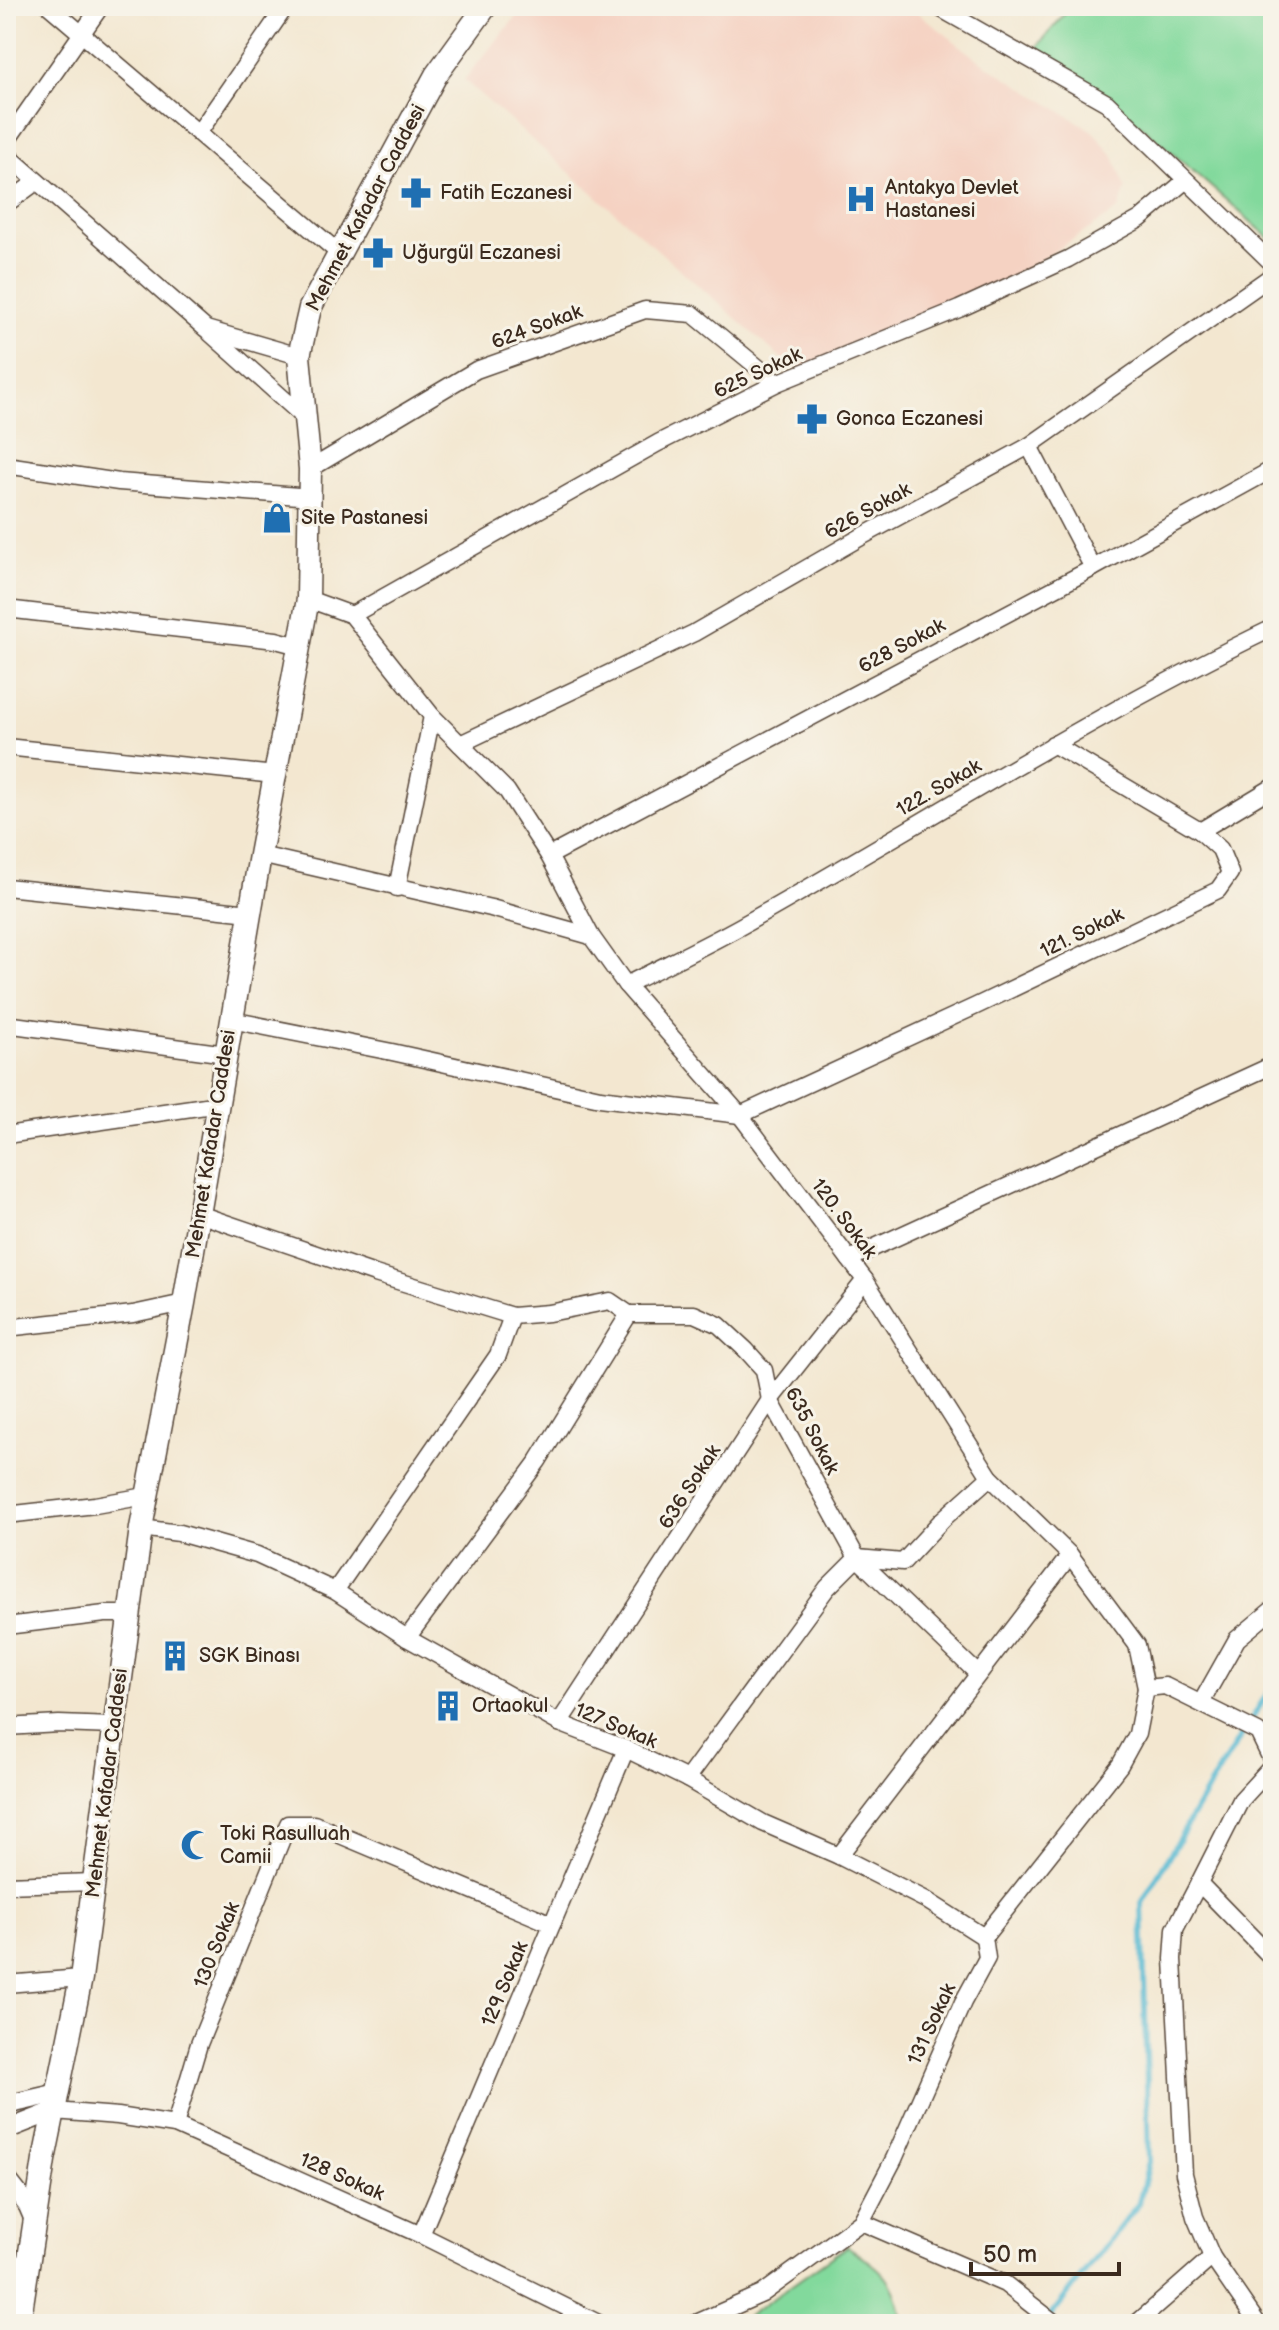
<svg xmlns="http://www.w3.org/2000/svg" width="1279" height="2330" font-family="'Balsamiq Sans',sans-serif">
  <rect width="100%" height="100%" fill="#f7f3e8"/>
  <filter id="ink" filterUnits="userSpaceOnUse"><feTurbulence type="fractalNoise" baseFrequency=".0125" numOctaves="2"/><feDisplacementMap in="SourceGraphic" scale="16" xChannelSelector="R" yChannelSelector="G"/><feConvolveMatrix kernelMatrix="1 2 1 2 8 2 1 2 1" color-interpolation-filters="sRGB"/></filter>
  <filter id="wash" filterUnits="userSpaceOnUse"><feTurbulence type="fractalNoise" baseFrequency=".006" numOctaves="4" result="noise"/><feDisplacementMap in="SourceGraphic" scale="32" xChannelSelector="R" yChannelSelector="G"/><feGaussianBlur stdDeviation="1.8" result="paint"/><feColorMatrix in="noise" values="0 0 0 0 0 0 0 0 0 0 0 0 0 0 0 0 0 1.4 0 .05"/><feComposite in="paint" operator="in"/></filter>
  <g filter="url(#wash)">
    <rect width="100%" height="100%" fill="#f3e7d0"/>
    <path fill="#f5d2c2" d="M525,6H909L980,61L1093,131L1114,157L1126,189L1118,210L968,308L797,372L464,80Z"/>
    <g fill="#82d99c" stroke="#5e825d" stroke-width="2">
      <path d="M1071,6H1273V241L1108,97L1033,52Z"/>
      <path d="M847,2246C883,2270 896,2278 903,2324H737Z"/>
    </g>
    <g fill="none" stroke-linecap="round" stroke-linejoin="round">
      <path stroke="#53b8d1" stroke-width="6" d="M1049,2318L1139,2203L1149,2162L1142,1903L1212,1782L1273,1685"/>
    </g>
  </g>
  <g filter="url(#ink)">
    <g fill="none" stroke-linecap="round" stroke-linejoin="round">
      <g stroke="#574639" stroke-width="19">
        <g id="minor">
          <path d="M49,6L340,254"/>
          <path d="M936,6L1107,103L1273,264"/>
          <path d="M199,132L286,6"/>
          <path d="M6,142L101,6"/>
          <path d="M6,154L206,329L299,356"/>
          <path d="M6,204L36,182"/>
          <path d="M210,333L305,418"/>
          <path d="M1029,446L1093,568"/>
          <path d="M6,465L119,482L311,497"/>
          <path d="M310,469L476,370L645,310L693,314L777,383"/>
          <path d="M308,599L352,615L432,716L507,791L549,856L591,936"/>
          <path d="M6,609L276,640L299,646"/>
          <path d="M352,615L658,443L777,383L959,309L1068,259L1140,219L1185,181"/>
          <path d="M460,744L694,633L861,537L1029,446L1273,275"/>
          <path d="M6,747L275,775"/>
          <path d="M1200,831L1273,787"/>
          <path d="M260,855L491,908L591,936L626,985L740,1115L865,1280L990,1477L1070,1555L1137,1645L1146,1688L1137,1734L1120,1765L984,1937L987,1958L963,2002L894,2159L861,2222L762,2294L694,2324"/>
          <path d="M549,856L1093,568L1273,469"/>
          <path d="M6,887L250,913"/>
          <path d="M397,888L432,716"/>
          <path d="M626,985C667,964 710,944 750,921C924,823 1092,715 1273,628"/>
          <path d="M231,1020L392,1052L600,1098L740,1115L976,1006L1218,890L1230,873L1220,849L1200,831L1053,744"/>
          <path d="M6,1024L226,1054"/>
          <path d="M6,1135L219,1104"/>
          <path d="M199,1214L375,1274L512,1316L549,1313L610,1301L629,1314H694L719,1325L746,1350L764,1370L770,1400L857,1558L977,1673"/>
          <path d="M849,1259L1273,1065"/>
          <path d="M6,1328L133,1314L184,1303"/>
          <path d="M6,1515L95,1505L146,1496"/>
          <path d="M141,1528L179,1533L257,1555L335,1591L407,1638L559,1723L626,1749L687,1779L763,1823L839,1856L926,1900L984,1937"/>
          <path d="M335,1591L498,1355L512,1316"/>
          <path d="M6,1626L105,1614H129"/>
          <path d="M407,1638L538,1461L629,1314"/>
          <path d="M1146,1688L1165,1686L1258,1732L1273,1763"/>
          <path d="M1201,1703L1237,1639L1273,1609"/>
          <path d="M559,1723L770,1400L865,1280"/>
          <path d="M6,1727L59,1724L114,1726"/>
          <path d="M687,1779L827,1588L857,1558L903,1562L943,1519L990,1477"/>
          <path d="M839,1856L1070,1555"/>
          <path d="M1199,1883L1241,1800L1273,1765"/>
          <path d="M6,1885L94,1882"/>
          <path d="M6,1984L81,1978"/>
          <path d="M54,2111L118,2116L175,2125L421,2235L600,2324"/>
          <path d="M175,2125L199,2044L288,1824H314L552,1924"/>
          <path d="M861,2222L1005,2284L1056,2324"/>
          <path d="M421,2235L626,1749"/>
          <path d="M1136,2324L1212,2257"/>
          <path d="M1258,2324L1212,2257L1195,2217L1184,2174L1173,1959L1175,1929L1199,1883L1273,1959"/>
        </g>
      </g>
      <g stroke="#574639" stroke-width="21">
        <g id="tertiary">
          <path d="M6,2105L58,2093"/>
          <path d="M6,2130L54,2111"/>
          <path d="M6,2178L28,2206L34,2220"/>
        </g>
      </g>
      <g stroke="#574639" stroke-width="25">
        <path id="secondary" d="M19,2324L44,2160L81,1978L141,1528L184,1303L260,855L308,599L310,469L299,356L310,308L436,75L486,6"/>
      </g>
      <use href="#minor" stroke="#fff" stroke-width="16"/>
      <use href="#tertiary" stroke="#fff" stroke-width="18"/>
      <use href="#secondary" stroke="#fff" stroke-width="22"/>
    </g>
  </g>
  <defs>
    <g id="pharmacy-bare" transform="scale(2.4)"><path d="M-2-6h4v4h4v4h-4v4h-4v-4h-4v-4h4Z" fill="#1f6fb2" stroke="#f7f3e8" stroke-width="2.5" paint-order="stroke"/></g>
    <g id="hospital-bare" transform="scale(2.4)"><path d="M-5-5h3v3.5h4V-5h3V5h-3V1.5h-4V5h-3Z" fill="#1f6fb2" stroke="#f7f3e8" stroke-width="2.5" paint-order="stroke"/></g>
    <g id="shop-bare" transform="scale(2.4)"><path d="M-5-2.5h2.3a2.7 3.5 0 0 1 5.4 0H5L5.5 6h-11ZM-1.5-2.5h3a1.5 2.3 0 0 0-3 0Z" fill="#1f6fb2" stroke="#f7f3e8" stroke-width="2.5" paint-order="stroke"/></g>
    <g id="building-bare" transform="scale(2.4)"><path d="M-4-6H4V6H1V3H-1V6H-4ZM-2.5-4.3h1.7v1.8h-1.7ZM.8-4.3h1.7v1.8H.8ZM-2.5-1h1.7V.8h-1.7ZM.8-1h1.7V.8H.8Z" fill="#1f6fb2" stroke="#f7f3e8" stroke-width="2.5" paint-order="stroke"/></g>
    <g id="mosque-bare" transform="scale(2.4)"><path d="M3.5-4.9A6 6 0 1 0 3.5 4.9A5 5 0 1 1 3.5-4.9Z" fill="#1f6fb2" stroke="#f7f3e8" stroke-width="2.5" paint-order="stroke"/></g>
  </defs>
  <g fill-rule="evenodd">
    <use href="#pharmacy-bare" x="416" y="193"/>
    <use href="#hospital-bare" x="861" y="199"/>
    <use href="#pharmacy-bare" x="378" y="253"/>
    <use href="#pharmacy-bare" x="812" y="419"/>
    <use href="#shop-bare" x="277" y="518"/>
    <use href="#building-bare" x="175" y="1656"/>
    <use href="#building-bare" x="448" y="1706"/>
    <use href="#mosque-bare" x="196" y="1845"/>
  </g>
  <g text-anchor="middle" dominant-baseline="central" stroke-width="6" stroke-linejoin="round" paint-order="stroke">
    <g font-size="20" fill="#3b2a1e" stroke="#f7f3e8" text-anchor="start">
      <text x="885" y="188">Antakya Devlet<tspan x="885" dy="23">Hastanesi</tspan></text>
      <text x="440" y="193">Fatih Eczanesi</text>
      <text x="402" y="253">Uğurgül Eczanesi</text>
      <text x="836" y="419">Gonca Eczanesi</text>
      <text x="301" y="518">Site Pastanesi</text>
      <text x="199" y="1656">SGK Binası</text>
      <text x="472" y="1706">Ortaokul</text>
      <text x="220" y="1834">Toki Rasulluah<tspan x="220" dy="23">Camii</tspan></text>
    </g>
    <g font-size="20" fill="#3b2a1e" stroke="#f7f3e8">
      <text transform="translate(366 208) rotate(-62)">Mehmet Kafadar Caddesi</text>
      <text transform="translate(537 327) rotate(-20)">624 Sokak</text>
      <text transform="translate(758 373) rotate(-25)">625 Sokak</text>
      <text transform="translate(868 511) rotate(-29)">626 Sokak</text>
      <text transform="translate(902 646) rotate(-28)">628 Sokak</text>
      <text transform="translate(939 788) rotate(-30)">122. Sokak</text>
      <text transform="translate(1082 933) rotate(-26)">121. Sokak</text>
      <text transform="translate(211 1144) rotate(-81)">Mehmet Kafadar Caddesi</text>
      <text transform="translate(844 1219) rotate(53)">120. Sokak</text>
      <text transform="translate(812 1431) rotate(63)">635 Sokak</text>
      <text transform="translate(690 1487) rotate(-57)">636 Sokak</text>
      <text transform="translate(616 1726) rotate(23)">127 Sokak</text>
      <text transform="translate(107 1783) rotate(-83)">Mehmet Kafadar Caddesi</text>
      <text transform="translate(217 1945) rotate(-68)">130 Sokak</text>
      <text transform="translate(505 1984) rotate(-67)">129 Sokak</text>
      <text transform="translate(932 2024) rotate(-65)">131 Sokak</text>
      <text transform="translate(342 2177) rotate(24)">128 Sokak</text>
    </g>
  </g>
  <rect width="1279" height="2330" fill="none" stroke="#f7f3e8" stroke-width="32"/>
  <path d="M971 2262v12h148v-12" fill="none" stroke="#3b2a1e" stroke-width="4"/>
  <text x="983" y="2262" font-size="24" fill="#3b2a1e" stroke="#f7f3e8" stroke-width="6" paint-order="stroke">50 m</text>
</svg>
